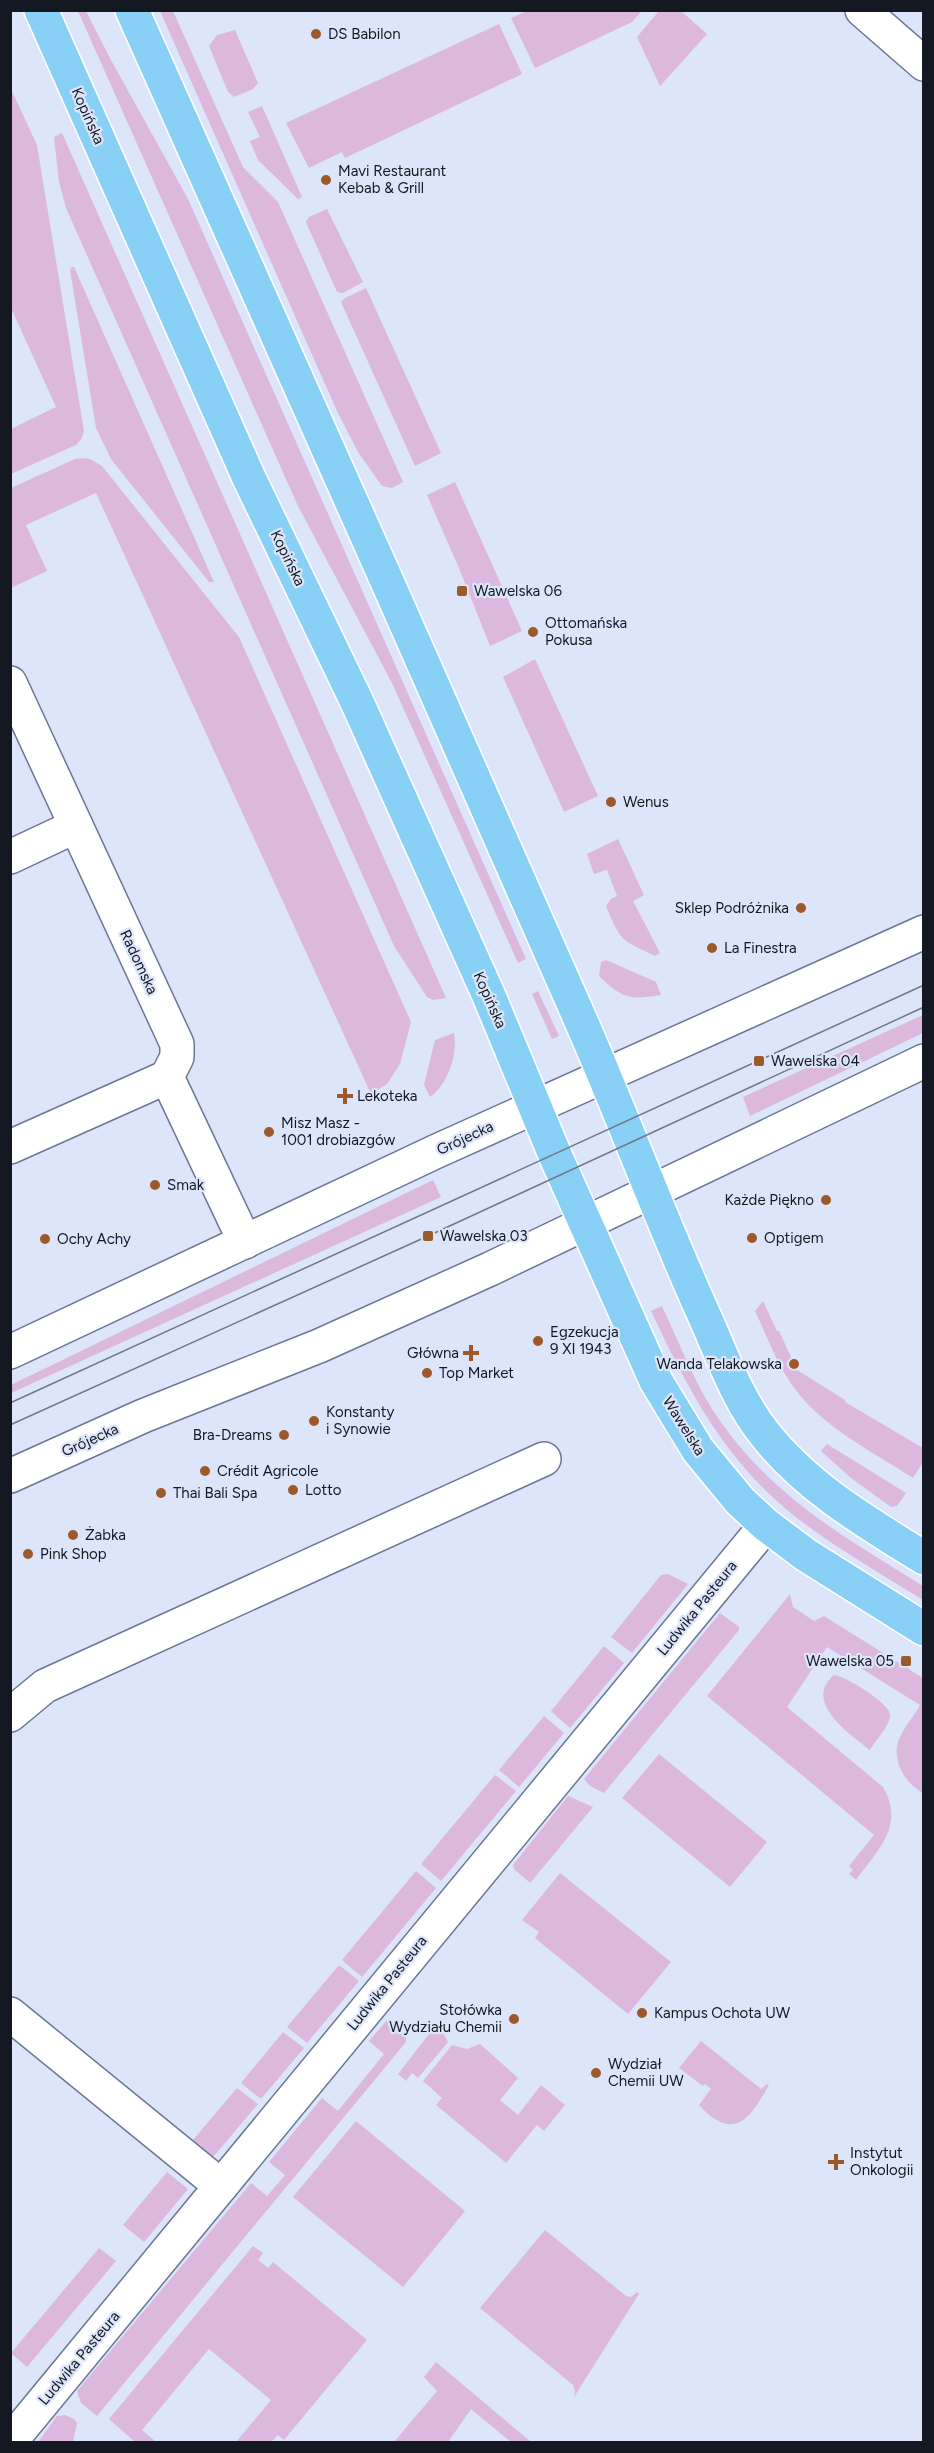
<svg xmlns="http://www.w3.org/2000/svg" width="934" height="2453" font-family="Figtree,sans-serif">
  <rect width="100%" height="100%" fill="#dce5f9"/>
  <g fill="#dcb8de">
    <path d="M78,11H86L111,60L188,199L526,959L518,963L392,683L298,506Z"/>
    <path d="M160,11H173L243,167L278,202L403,482L392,488L382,486L358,452L337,411Z"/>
    <path d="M527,11V10L642,11L632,22L535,68L511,18Z"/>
    <path d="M659,11H681L707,34L660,86L637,37Z"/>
    <path d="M499,24L522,74L345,158L342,152L309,168L286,123Z"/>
    <path d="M235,30L258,83L253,89L234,97L228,92L209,46L217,35Z"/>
    <path d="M10,87L37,145L84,431L82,438L76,445L11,474V429L56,407L11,308Z"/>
    <path d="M262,106L302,197L298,199L258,160L250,141L260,137L248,112Z"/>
    <path d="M62,133L446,998L433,1000L427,997L394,946L66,208L59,182L54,137Z"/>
    <path d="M327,209L363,282L343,293L337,292L306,222L309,217Z"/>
    <path d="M72,267H74L214,582H209L111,459L96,428L70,270Z"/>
    <path d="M366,288L441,453L415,466L341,302L345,298Z"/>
    <path d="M83,458L90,459L102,466L239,637L411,1022L400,1064L387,1084L371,1094L96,493L26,525L47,571L11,588V488L75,459Z"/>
    <path d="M455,482L522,631L490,646L459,568L427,495Z"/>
    <path d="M535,659L598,796L564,812L503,677Z"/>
    <path d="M618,839L644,895L633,901L660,953L655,956C620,939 621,942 606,906L611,899L617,896L607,870L594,874L587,854Z"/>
    <path d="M606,960L656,982L661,995C629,1000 623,999 599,976L601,962Z"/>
    <path d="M538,991L559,1036L552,1039L532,994Z"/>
    <path d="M923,1015V1033L750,1116L743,1097Z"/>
    <path d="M454,1033C458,1054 448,1084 430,1097L424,1085L435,1040Z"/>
    <path d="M433,1180L441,1197L11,1393V1385Z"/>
    <path d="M763,1301L777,1331H779L797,1370L845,1400V1402L923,1448V1462L913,1478C873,1452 824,1428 795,1389C778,1367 767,1336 755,1311Z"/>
    <path d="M662,1306C678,1340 692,1377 712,1409C768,1495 840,1534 923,1586V1600C877,1571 828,1544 786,1509C721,1454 687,1387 651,1311Z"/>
    <path d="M827,1444L906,1493L897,1506L891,1507L851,1478L821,1451Z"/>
    <path d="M668,1574L688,1584L632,1653L611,1637L661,1575Z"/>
    <path d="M790,1594L793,1607L814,1621L824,1616L923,1678L924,1741L922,1744L924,1746L923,1793C904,1783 890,1758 900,1737C905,1726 914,1716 920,1705L827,1647L787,1707L883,1787C905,1825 879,1849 856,1880L849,1874L853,1870L849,1866L874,1835L707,1696Z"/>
    <path d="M720,1613L739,1627V1630L604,1793L590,1786L584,1779Z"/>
    <path d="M604,1646L624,1663L570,1728L551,1711Z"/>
    <path d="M834,1675C845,1676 888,1702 890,1714C891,1725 875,1741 870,1750C851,1735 802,1702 834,1675Z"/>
    <path d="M544,1716L564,1733L519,1787L499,1770Z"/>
    <path d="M659,1754L767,1842L730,1887L622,1798Z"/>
    <path d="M495,1775L516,1791L441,1881L421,1864Z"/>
    <path d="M568,1796L593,1807L531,1882H529L514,1869L513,1865Z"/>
    <path d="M416,1871L436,1888L362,1977L342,1960Z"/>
    <path d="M560,1873L671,1962L628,2014L535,1938L539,1932L522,1920Z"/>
    <path d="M339,1965L359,1981L307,2043L287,2027Z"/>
    <path d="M387,2020L406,2036V2042L97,2416L81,2403L77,2391L251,2183L267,2196L285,2175L269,2162L322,2098L338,2111L384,2054L369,2041Z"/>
    <path d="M439,2021L444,2025L443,2033L448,2042L418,2078L412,2073L406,2081L398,2074Z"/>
    <path d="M283,2032L304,2048L261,2099L241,2083Z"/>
    <path d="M701,2041L761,2089L767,2084L769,2085C758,2103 743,2136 717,2120C710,2117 704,2110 699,2105L711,2089L705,2084L703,2086L679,2068Z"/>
    <path d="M480,2044L518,2078L500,2100L518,2115L541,2085L565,2105L544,2131L537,2125L506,2163L436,2105L442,2098L423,2081L452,2045L467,2049Z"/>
    <path d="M237,2088L258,2104L214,2156H211L193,2140Z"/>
    <path d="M356,2121L465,2211L403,2287L293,2197Z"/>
    <path d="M167,2172L188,2189L144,2242L123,2225Z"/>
    <path d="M545,2230L626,2296L631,2297L637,2292L639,2294L574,2397L575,2391L573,2385L480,2308Z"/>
    <path d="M253,2246L263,2253L258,2260L268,2268L273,2262L367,2340L284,2440L278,2435L271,2442H236L271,2400L209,2349L142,2430L156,2442H135L109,2419Z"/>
    <path d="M99,2248L116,2261L27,2367L11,2353Z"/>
    <path d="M436,2362L531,2442H511L471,2409L448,2442H394L437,2391L424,2377Z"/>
    <path d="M65,2415L74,2419L77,2423L73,2442H38L57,2416Z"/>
  </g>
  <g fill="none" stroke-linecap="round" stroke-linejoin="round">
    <g stroke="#6a7794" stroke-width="36">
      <g id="minor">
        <path d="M862,10L924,64"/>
        <path d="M10,683L177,1044V1057L167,1077L245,1242"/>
        <path d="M10,857L76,826"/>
        <path d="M10,1147L167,1077"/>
        <path d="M10,1715L45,1686L544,1459"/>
        <path d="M10,2014L221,2186"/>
        <path d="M10,2442L766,1525"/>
      </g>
    </g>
    <g stroke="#6a7794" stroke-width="36">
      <g id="secondary">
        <path d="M10,1352L437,1151L924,932"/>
        <path d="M10,1476L143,1416L319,1346L490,1269L924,1061"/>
      </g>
    </g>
    <g stroke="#fff" stroke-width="36">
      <g id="primary">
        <path d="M41,10L249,478L357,702L489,996L555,1155L656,1381L698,1450L740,1501L766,1525L806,1555L924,1629"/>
        <path d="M132,10C283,347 433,683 581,1021C624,1119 660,1218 704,1315C722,1355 737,1399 764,1433C806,1487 866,1522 924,1558"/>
      </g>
    </g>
    <use href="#minor" stroke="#fff" stroke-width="33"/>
    <use href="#secondary" stroke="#fff" stroke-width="33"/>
    <use href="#primary" stroke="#89d0f6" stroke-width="33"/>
    <g stroke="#707786" stroke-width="1.5">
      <path d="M10,1403L924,985"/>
      <path d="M10,1425L428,1236L924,1007"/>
    </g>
  </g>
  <g fill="#9c592a" stroke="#dce5f9" stroke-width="2">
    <circle cx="316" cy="34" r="6"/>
    <circle cx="326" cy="180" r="6"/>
    <rect x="456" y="585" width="12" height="12" rx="3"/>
    <circle cx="533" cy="632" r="6"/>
    <circle cx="611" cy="802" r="6"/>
    <circle cx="801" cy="908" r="6"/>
    <circle cx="712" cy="948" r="6"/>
    <rect x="753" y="1055" width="12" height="12" rx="3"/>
    <path d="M342 1087h6v6h6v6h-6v6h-6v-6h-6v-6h6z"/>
    <circle cx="269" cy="1132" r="6"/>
    <circle cx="155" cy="1185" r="6"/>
    <circle cx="826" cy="1200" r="6"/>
    <rect x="422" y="1230" width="12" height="12" rx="3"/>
    <circle cx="752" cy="1238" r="6"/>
    <circle cx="45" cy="1239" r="6"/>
    <circle cx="538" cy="1341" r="6"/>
    <path d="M468 1344h6v6h6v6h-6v6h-6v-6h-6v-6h6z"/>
    <circle cx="794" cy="1364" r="6"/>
    <circle cx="427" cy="1373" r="6"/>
    <circle cx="314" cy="1421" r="6"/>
    <circle cx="284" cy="1435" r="6"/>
    <circle cx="205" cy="1471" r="6"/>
    <circle cx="293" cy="1490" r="6"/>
    <circle cx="161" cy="1493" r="6"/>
    <circle cx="73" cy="1535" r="6"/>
    <circle cx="28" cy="1554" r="6"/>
    <rect x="900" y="1655" width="12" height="12" rx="3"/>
    <circle cx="642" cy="2013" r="6"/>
    <circle cx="514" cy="2019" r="6"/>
    <circle cx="596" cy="2073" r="6"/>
    <path d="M833 2153h6v6h6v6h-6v6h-6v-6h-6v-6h6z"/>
  </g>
  <g text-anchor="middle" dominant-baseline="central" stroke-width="4.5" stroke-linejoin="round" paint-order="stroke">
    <g font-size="15" fill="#131823" stroke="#dce5f9" text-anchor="start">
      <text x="328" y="34">DS Babilon</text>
      <text x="338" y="171">Mavi Restaurant<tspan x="338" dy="17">Kebab &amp; Grill</tspan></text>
      <text x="474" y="591">Wawelska 06</text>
      <text x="545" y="623">Ottomańska<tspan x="545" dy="17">Pokusa</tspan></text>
      <text x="623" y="802">Wenus</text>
      <text x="789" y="908" text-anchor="end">Sklep Podróżnika</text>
      <text x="724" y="948">La Finestra</text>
      <text x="771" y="1061">Wawelska 04</text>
      <text x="357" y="1096">Lekoteka</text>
      <text x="281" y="1123">Misz Masz -<tspan x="281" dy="17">1001 drobiazgów</tspan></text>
      <text x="167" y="1185">Smak</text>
      <text x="814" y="1200" text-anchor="end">Każde Piękno</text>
      <text x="440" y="1236">Wawelska 03</text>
      <text x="764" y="1238">Optigem</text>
      <text x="57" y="1239">Ochy Achy</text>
      <text x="550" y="1332">Egzekucja<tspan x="550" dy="17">9 XI 1943</tspan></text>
      <text x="459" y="1353" text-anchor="end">Główna</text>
      <text x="782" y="1364" text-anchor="end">Wanda Telakowska</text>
      <text x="439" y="1373">Top Market</text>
      <text x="326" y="1412">Konstanty<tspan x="326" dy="17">i Synowie</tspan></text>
      <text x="272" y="1435" text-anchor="end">Bra-Dreams</text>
      <text x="217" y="1471">Crédit Agricole</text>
      <text x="305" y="1490">Lotto</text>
      <text x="173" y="1493">Thai Bali Spa</text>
      <text x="85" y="1535">Żabka</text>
      <text x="40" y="1554">Pink Shop</text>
      <text x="894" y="1661" text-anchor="end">Wawelska 05</text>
      <text x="502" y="2010" text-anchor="end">Stołówka<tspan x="502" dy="17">Wydziału Chemii</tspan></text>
      <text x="654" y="2013">Kampus Ochota UW</text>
      <text x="608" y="2064">Wydział<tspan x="608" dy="17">Chemii UW</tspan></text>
      <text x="850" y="2153">Instytut<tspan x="850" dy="17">Onkologii</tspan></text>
    </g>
    <g font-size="15" fill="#131823" stroke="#dce5f9">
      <text transform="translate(88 116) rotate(66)">Kopińska</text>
      <text transform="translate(288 558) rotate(64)">Kopińska</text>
      <text transform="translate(139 962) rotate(65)">Radomska</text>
      <text transform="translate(490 1000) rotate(66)">Kopińska</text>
      <text transform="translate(465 1138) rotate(-25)">Grójecka</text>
      <text transform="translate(684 1426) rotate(58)">Wawelska</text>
      <text transform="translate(90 1440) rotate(-24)">Grójecka</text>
      <text transform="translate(697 1608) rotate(-51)">Ludwika Pasteura</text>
      <text transform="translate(387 1983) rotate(-51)">Ludwika Pasteura</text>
      <text transform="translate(79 2358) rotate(-50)">Ludwika Pasteura</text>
    </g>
  </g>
  <rect width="934" height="2453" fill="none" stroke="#131823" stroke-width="24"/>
</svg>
